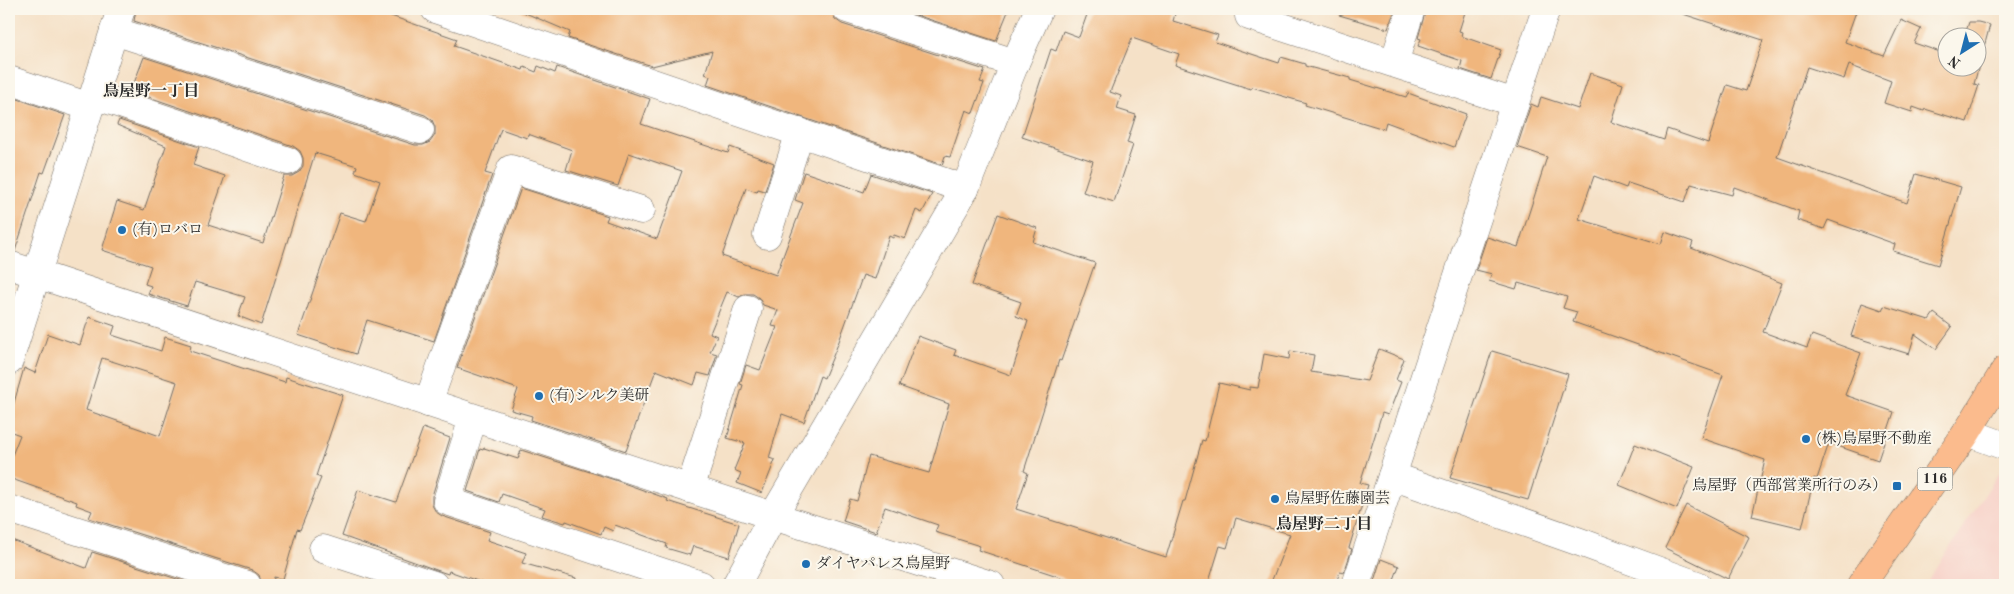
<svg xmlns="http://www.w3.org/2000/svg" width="2014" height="594" font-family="'Old Standard TT','Noto Serif JP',serif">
  <rect width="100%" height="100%" fill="#fbf7ec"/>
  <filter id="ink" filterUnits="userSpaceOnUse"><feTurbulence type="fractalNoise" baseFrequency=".02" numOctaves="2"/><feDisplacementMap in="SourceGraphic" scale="10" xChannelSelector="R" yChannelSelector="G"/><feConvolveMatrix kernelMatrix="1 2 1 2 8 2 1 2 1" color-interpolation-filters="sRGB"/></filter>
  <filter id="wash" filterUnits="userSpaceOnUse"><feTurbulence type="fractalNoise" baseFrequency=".0096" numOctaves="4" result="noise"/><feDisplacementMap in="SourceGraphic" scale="20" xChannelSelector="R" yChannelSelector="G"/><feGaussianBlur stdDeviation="1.12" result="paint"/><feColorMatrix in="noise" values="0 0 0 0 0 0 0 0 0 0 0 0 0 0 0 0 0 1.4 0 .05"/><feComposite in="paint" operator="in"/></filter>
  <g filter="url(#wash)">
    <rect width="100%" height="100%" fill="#f5e1c7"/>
    <path fill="#f7d1c8" d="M2001,470L2005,472V585H1925Z"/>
    <g id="blocks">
      <g fill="#f0b67d" fill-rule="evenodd">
        <path d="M136,9H371L457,39L454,46L523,70L524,67L536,72L538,66L555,73L557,67L650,99L641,124L728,153L730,147L774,163L765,191L758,189L757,192L746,188L722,256L776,275L803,203L795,200L804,172L864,192L871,174L932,194L922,213L916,210L905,239L894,235L893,238L889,236L875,279L863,275L838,344L824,378L820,376L804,422L782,414L769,458L775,460L762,493L737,483L741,473L734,470L745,443L727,438L743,385L740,384L746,365L760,370L777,327L772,326L778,310L763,305L759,298L753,294H745L739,297L727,292L710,333L717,336L710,352L717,354L710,376L698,373L694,385L656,370L626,451L531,420L532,416L511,410L518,389L457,368L521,188L608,216L606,221L657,239L682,171L629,153L618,186L566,170L572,150L528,134L527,138L501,129L485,173L492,175L434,341L367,320L356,354L298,335L340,213L366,221L380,181L355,172L357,166L315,153L261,325L238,316L245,297L195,282L187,306L148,294L151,286L145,284L151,266L102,250L117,201L144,210L166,146L117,125L119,120L199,147L193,165L225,176L208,225L263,243L284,176H292L299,172L303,166V158L300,151L293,146L131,91L144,57L415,145H423L430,142L435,135V127L432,120L425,115L134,21Z"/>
        <path d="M516,9H832L835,19L842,24L985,70L980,82L984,83L973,113L966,110L950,157L945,156L942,165L707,85L710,76L705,74L712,51L652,66L568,38L570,32Z"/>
        <path d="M897,9H1009L996,41Z"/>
        <path d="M1089,9H1161L1175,14L1173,21L1218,35L1215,42L1279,63L1281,57L1305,64V66L1350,78V80L1406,97L1408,93L1466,114L1454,147L1386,122L1384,129L1305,105L1306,103L1252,87L1251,89L1175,65L1179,54L1132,38L1110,92L1121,96L1117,109L1136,115L1127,143L1133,145L1114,202L1083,192L1093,161L1022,137L1051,49L1056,51L1063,31L1079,37Z"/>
        <path d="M1340,9H1395L1388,29L1339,15Z"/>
        <path d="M1426,9H1466L1459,31L1462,32L1461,36L1501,50L1491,79L1460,69L1462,61L1418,46L1421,39L1418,38Z"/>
        <path d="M1681,9H1857L1845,42L1884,56L1901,20L1921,29L1914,43L1946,54V68H1976V38H1964L1969,22H1978L1990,25L1974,84L1979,85L1967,122L1925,109L1924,111L1913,107L1912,112L1884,103L1891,81L1849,65L1844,79L1807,67L1777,157L1907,203L1916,174L1961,187L1938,265L1893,251L1895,244L1828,220L1824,229L1797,220L1799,211L1734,187L1732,195L1691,184L1685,202L1628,183L1626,188L1594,176L1579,219L1661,244L1665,232L1693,242L1691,248L1782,283L1763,332L1807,348L1812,335L1861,353L1845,395L1894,412L1878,460L1829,443L1817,479L1814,478L1802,528L1752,516L1765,460L1701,438L1723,375L1573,322L1577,312L1563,308L1567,297L1518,283L1516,289L1489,281L1492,274L1476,270L1487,237L1518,247L1547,157L1517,147L1531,104L1538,107L1541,97L1578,109L1590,73L1623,84L1611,122L1664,140L1667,129L1708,143L1727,85L1746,91L1763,40L1680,13Z"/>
        <path d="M9,96L65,115L44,173L41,172L15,251L9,250Z"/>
        <path d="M998,214L1037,228L1033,242L1095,263L1061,361L1059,360L1024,471L1028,473L1016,509L1166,557L1183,501H1185L1202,440L1205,441L1219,383L1250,390V387L1258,388L1264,354L1289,359L1290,351L1314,355L1311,372L1367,381L1379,349L1404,359L1396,380L1401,382L1388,415L1382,413L1360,483L1368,485L1349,548L1352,549L1344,573L1340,572L1335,585H1270L1290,534L1236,518L1227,548L1220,546L1208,585H1085L978,550L980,546L935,532L938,525L885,507L876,532L843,521L850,499L857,501L869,456L929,473L949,404L899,386L918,336L956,350L954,355L1011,375L1028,321L1016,316L1021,302L972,285Z"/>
        <path d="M1862,303L1882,310L1884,306L1929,320L1934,313L1952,327L1936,349L1915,334L1909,354L1851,336Z"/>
        <path d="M89,317L115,326L112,335L161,351L165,337L191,345L190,351L285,382L286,377L343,395L316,476L321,478L300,530L297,529L283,579L274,577L273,585H262L259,575L252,570L89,518L92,511L76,505L77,502L9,478V463L20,435L9,431V420L24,368L35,373L48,334L80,345ZM102,358L177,382L160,436L86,410Z"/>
        <path d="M1492,351L1568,374L1528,500L1450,478Z"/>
        <path d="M423,428L450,438L432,496V505L436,512L442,516L490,532L487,540L526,553L522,563L576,578L575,585H489L449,571L448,574L442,572L342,536L358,490L396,502Z"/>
        <path d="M1635,444L1694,467L1677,509L1619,485Z"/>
        <path d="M484,448L518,459L521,450L615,480L668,499L667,501L739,524L729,557L693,546L690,555L666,548L667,544L615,525L613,531L604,527L601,534L566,521L565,523L542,516L545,509L502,494L499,502L467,491L480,449L483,450Z"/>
        <path d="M1686,505L1749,537L1728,579L1665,548Z"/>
        <path d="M9,539L86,568L92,552L196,585H9Z"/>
        <path d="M1381,559L1399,566L1392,585L1373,584Z"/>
      </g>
    </g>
  </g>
  <g filter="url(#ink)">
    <use href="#blocks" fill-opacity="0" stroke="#726b62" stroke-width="1"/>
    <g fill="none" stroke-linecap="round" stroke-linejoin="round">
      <g stroke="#726b62" stroke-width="29">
        <g id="minor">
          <path d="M435,9L965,189"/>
          <path d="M847,9L1015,63"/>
          <path d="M1251,9L1249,16L1515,103"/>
          <path d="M114,31L420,130"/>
          <path d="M1394,63L1411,9"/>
          <path d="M9,80L90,107"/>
          <path d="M94,95L288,161"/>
          <path d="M767,235L800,132"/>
          <path d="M9,265L773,516L991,585"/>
          <path d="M9,361L121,9"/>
          <path d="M428,403L511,169L641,210"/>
          <path d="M473,418L447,501L701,585"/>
          <path d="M1967,432L2005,446"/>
          <path d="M1392,476L1580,542L1697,585"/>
          <path d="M690,489L748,309"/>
          <path d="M9,509L247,585"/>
          <path d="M323,549L434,585"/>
          <path d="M736,585L773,516L965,189L1015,63L1039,9"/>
          <path d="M1356,585L1546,9"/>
        </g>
      </g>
      <g stroke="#726b62" stroke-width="29">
        <path id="highway" d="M1861,585L1967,432L2005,370"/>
      </g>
      <use href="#minor" stroke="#fff" stroke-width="28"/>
      <use href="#highway" stroke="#fbbb8d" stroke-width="28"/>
    </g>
  </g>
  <g fill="#1f6fb2" stroke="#fbf7ec" stroke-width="2">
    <circle cx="122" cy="230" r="5"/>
    <circle cx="539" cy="396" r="5"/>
    <circle cx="1806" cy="439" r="5"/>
    <rect x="1892" y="481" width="10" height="10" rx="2.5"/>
    <circle cx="1275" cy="499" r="5"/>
    <circle cx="806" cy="564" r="5"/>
  </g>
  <g text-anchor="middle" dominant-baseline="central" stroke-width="4" stroke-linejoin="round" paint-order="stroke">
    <rect fill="#fbf7ec" stroke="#696865" stroke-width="1" x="1917.5" y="467.5" width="35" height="23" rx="4"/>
    <g font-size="14" font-weight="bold" fill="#2b2b2b">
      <text x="1935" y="479">116</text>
    </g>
    <g font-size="15" fill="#2b2b2b" stroke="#fbf7ec" text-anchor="start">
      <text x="132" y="230">(有)ロバロ</text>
      <text x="549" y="396">(有)シルク美研</text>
      <text x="1816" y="439">(株)鳥屋野不動産</text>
      <text x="1887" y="486" text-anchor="end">鳥屋野（西部営業所行のみ）</text>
      <text x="1285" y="499">鳥屋野佐藤園芸</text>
      <text x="816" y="564">ダイヤパレス鳥屋野</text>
    </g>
    <g font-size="16" font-weight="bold" fill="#2b2b2b" stroke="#fbf7ec">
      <text x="151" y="92">鳥屋野一丁目</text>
      <text x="1324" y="525">鳥屋野二丁目</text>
    </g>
  </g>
  <rect width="2014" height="594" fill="none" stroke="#fbf7ec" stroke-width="30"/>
  <g transform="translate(1962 52) rotate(216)"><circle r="24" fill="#fbf7ec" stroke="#a8a59f"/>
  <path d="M0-4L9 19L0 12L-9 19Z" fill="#1f6fb2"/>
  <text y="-8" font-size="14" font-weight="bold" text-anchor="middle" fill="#2b2b2b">N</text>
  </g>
</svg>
